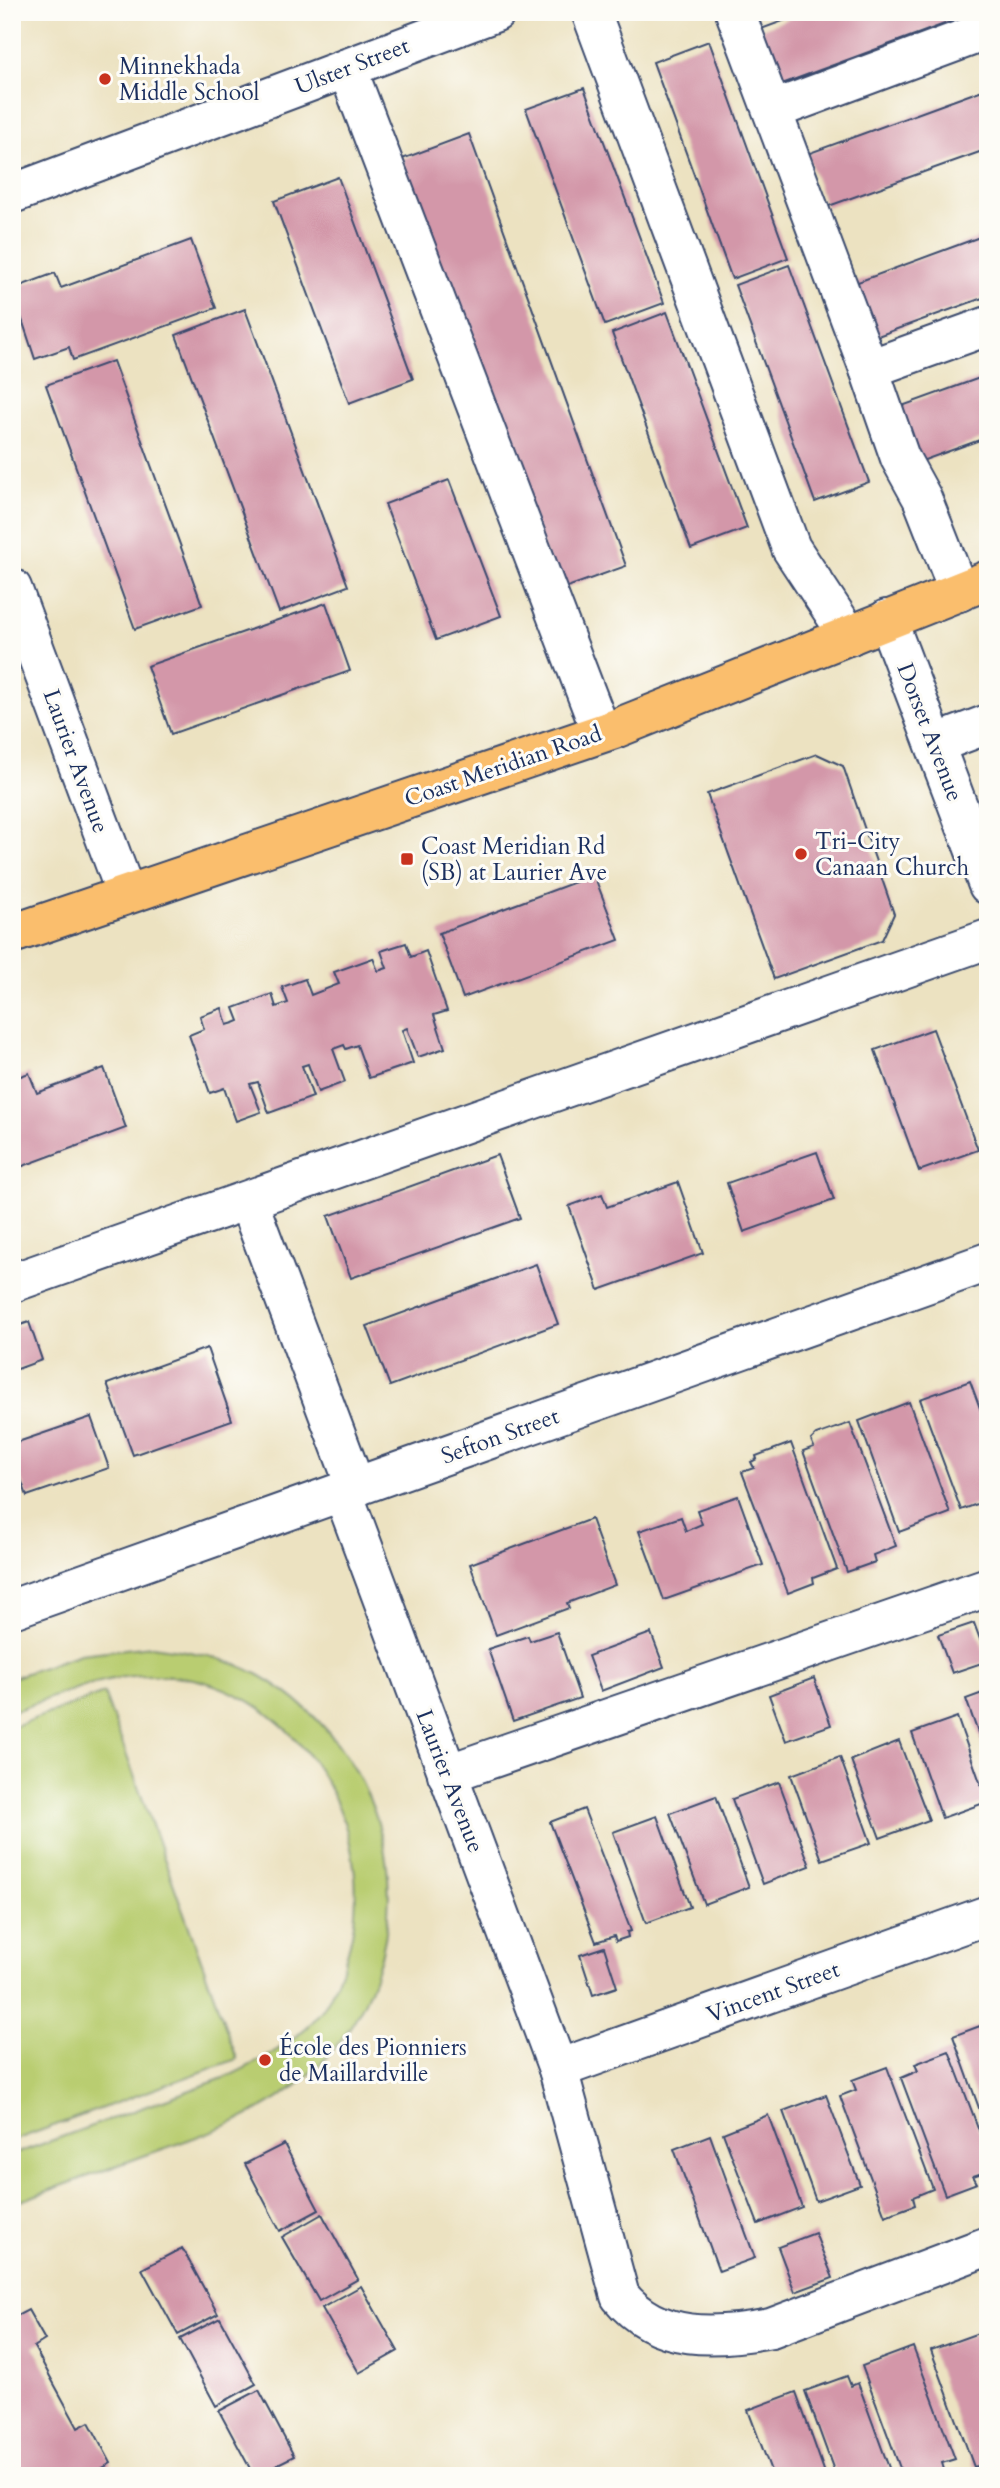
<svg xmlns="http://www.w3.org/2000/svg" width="1000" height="2488" font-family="Cardo,serif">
  <rect width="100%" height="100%" fill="#fdfcf7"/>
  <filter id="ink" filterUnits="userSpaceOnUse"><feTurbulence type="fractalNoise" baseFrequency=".0143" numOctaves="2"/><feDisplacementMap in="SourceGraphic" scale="14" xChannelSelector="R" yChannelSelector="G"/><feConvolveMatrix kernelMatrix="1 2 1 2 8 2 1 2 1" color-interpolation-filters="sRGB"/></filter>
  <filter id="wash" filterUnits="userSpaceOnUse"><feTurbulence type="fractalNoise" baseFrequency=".00686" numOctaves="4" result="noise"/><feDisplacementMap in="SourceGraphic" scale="28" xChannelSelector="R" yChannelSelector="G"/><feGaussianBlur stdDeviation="1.57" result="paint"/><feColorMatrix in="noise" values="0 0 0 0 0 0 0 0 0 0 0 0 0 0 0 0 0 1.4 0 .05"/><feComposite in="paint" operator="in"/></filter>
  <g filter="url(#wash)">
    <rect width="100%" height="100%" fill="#ece2c1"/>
    <g fill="#b9cd71" stroke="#6a7e68" stroke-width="2">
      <path d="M152,1646C189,1651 226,1657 259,1675C406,1758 436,1961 308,2076C264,2115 211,2132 157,2151C109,2169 60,2186 12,2204V2155L229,2076C259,2061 294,2044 316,2017C328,2005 335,1986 341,1971C394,1840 298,1672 150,1675C103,1675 56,1696 12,1712V1678L80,1654Z"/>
      <path d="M104,1693L237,2059L12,2141V1727Z"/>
    </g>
    <g id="blocks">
      <g fill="#d397a9">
        <path d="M807,12H977L782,84L761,29Z"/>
        <path d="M709,41L788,258L732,279L653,62Z"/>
        <path d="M584,88L664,303L605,325L526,109Z"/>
        <path d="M988,88V149L826,207L807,154Z"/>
        <path d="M469,134L626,566L559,590L402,159Z"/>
        <path d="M338,177L413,379L349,403L274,201Z"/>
        <path d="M988,234V296L875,337L855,283Z"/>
        <path d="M191,240L216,308L73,360L69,347L35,359L12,289L55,273L61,288Z"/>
        <path d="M789,265L869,482L815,502L735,285Z"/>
        <path d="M245,309L348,586L279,612L176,335Z"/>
        <path d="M667,312L747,528L691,549L612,333Z"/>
        <path d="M113,361L202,605L135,629L46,385Z"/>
        <path d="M988,375V437L919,462L899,407Z"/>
        <path d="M449,480L501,616L436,640L385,504Z"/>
        <path d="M326,603L350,671L171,734L147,666Z"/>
        <path d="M817,754L843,766L894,914L882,940L774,979L707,794Z"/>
        <path d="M594,875L619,940L463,998L439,933Z"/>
        <path d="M406,943L411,957L426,951L447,1011L434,1015L445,1048L418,1057L407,1028L402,1030L413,1063L369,1078L357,1045L346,1049L344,1045L333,1049L345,1082L318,1092L308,1064L302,1066L313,1097L269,1113L258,1082L250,1084L261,1112L236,1121L224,1088L210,1093L189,1035L204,1029L200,1016L222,1008L227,1025L234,1023L239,1021L234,1008L272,994L276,1007L288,1003L282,987L305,979L311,995L339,984L334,972L373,958L378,971L387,968L381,951Z"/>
        <path d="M933,1029L978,1150L919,1171L875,1050Z"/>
        <path d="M104,1068L126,1128L15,1169L12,1160V1079L29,1073L37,1093Z"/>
        <path d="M817,1152L834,1200L744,1232L727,1183Z"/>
        <path d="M497,1155L520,1218L351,1278L328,1216Z"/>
        <path d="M678,1182L703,1253L599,1290L569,1206L602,1194L607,1207Z"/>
        <path d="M536,1264L558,1324L390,1386L367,1326Z"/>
        <path d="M29,1322L42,1360L12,1371V1328Z"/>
        <path d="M207,1348L232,1420L133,1455L107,1384Z"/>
        <path d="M970,1381L988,1430V1500L961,1510L920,1399Z"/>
        <path d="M988,1383V1401H987L981,1385Z"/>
        <path d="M909,1402L950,1513L899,1532L859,1421Z"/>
        <path d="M91,1417L109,1468L27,1496L12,1454V1444Z"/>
        <path d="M850,1423L896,1546L873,1555L875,1562L847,1572L803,1451L814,1447L811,1440L816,1435Z"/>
        <path d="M791,1443L837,1569L813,1578L814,1583L788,1593L742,1472L754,1468L751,1462L757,1459L756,1456Z"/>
        <path d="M738,1496L763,1565L664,1600L639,1531L681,1517L686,1531L702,1524L697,1510Z"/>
        <path d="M591,1519L615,1585L567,1603L569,1608L496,1635L470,1564Z"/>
        <path d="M974,1623L988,1661L952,1673L938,1635Z"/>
        <path d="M557,1632L580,1698L513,1721L488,1649L528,1636L530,1641Z"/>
        <path d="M651,1633L664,1667L601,1691L588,1656Z"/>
        <path d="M814,1678L831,1725L786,1741L769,1695Z"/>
        <path d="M988,1691V1757L987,1758L966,1699Z"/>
        <path d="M957,1717L987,1802L942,1818L912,1733Z"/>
        <path d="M899,1741L929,1820L880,1838L851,1760Z"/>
        <path d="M840,1757L871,1843L822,1860L791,1775Z"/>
        <path d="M779,1782L810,1866L763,1884L732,1799Z"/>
        <path d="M716,1796L749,1887L704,1904L670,1813Z"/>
        <path d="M584,1809L631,1931L627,1932L628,1937L616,1941L614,1936L596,1942L550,1822Z"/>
        <path d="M657,1816L690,1907L646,1923L613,1832Z"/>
        <path d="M604,1947L617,1987L593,1995L580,1955Z"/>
        <path d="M988,2023V2130H987L953,2036Z"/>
        <path d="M949,2051L988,2154V2171L973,2176L977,2183L945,2195L901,2078L918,2071L915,2064Z"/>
        <path d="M887,2067L933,2189L913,2197L915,2205L885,2216L840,2096L856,2090L852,2080Z"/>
        <path d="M826,2095L860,2185L816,2201L783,2111Z"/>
        <path d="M768,2115L802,2207L758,2224L723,2133Z"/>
        <path d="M710,2135L755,2258L719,2271L674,2149Z"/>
        <path d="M284,2144L319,2210L280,2231L245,2164Z"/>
        <path d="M322,2214L358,2279L319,2301L282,2237Z"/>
        <path d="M815,2233L833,2278L795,2292L778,2247Z"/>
        <path d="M182,2248L218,2314L178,2335L142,2269Z"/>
        <path d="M361,2286L398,2351L359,2373L322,2308Z"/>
        <path d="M28,2310L45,2340L34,2347L78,2428L89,2422L111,2463L99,2470L103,2476H12V2311L15,2317Z"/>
        <path d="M220,2318L256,2384L216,2406L180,2339Z"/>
        <path d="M981,2332L988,2350V2462L974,2467L931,2350Z"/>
        <path d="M913,2347L955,2459L942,2463L946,2476H903L862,2366Z"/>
        <path d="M847,2376L851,2386L858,2383L892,2476H836L805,2391Z"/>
        <path d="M259,2390L294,2456L254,2476L219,2411Z"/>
        <path d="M796,2392L826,2476H773L748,2410Z"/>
      </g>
    </g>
  </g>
  <g filter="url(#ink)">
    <use href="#blocks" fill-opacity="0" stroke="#3a4a6d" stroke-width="2"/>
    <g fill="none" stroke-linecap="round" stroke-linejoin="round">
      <g stroke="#3a4a6d" stroke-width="42">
        <g id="minor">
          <path d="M591,12L791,548L849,636"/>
          <path d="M735,12L869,369L988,326"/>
          <path d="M347,68L601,732"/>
          <path d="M773,110L988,30"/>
          <path d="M12,194L496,12"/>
          <path d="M869,369L900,458L922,498L959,592"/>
          <path d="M12,588L126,894"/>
          <path d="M887,619L988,885"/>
          <path d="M935,744L988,724"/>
          <path d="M248,1201L356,1488"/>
          <path d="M12,1283L988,939"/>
          <path d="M343,1493L558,2069L620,2296C658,2343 717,2338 771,2328L988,2246"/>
          <path d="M12,1609L988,1262"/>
          <path d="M447,1774L988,1587"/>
          <path d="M558,2069L988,1915"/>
        </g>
      </g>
      <g stroke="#3a4a6d" stroke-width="42">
        <path id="major" d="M12,934L617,728L988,580"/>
      </g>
      <use href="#minor" stroke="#fff" stroke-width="38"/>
      <use href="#major" stroke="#fabe6d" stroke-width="38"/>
    </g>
  </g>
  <g fill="#c8321e" stroke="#fdfcf7" stroke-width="2.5">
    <circle cx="105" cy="79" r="7"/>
    <circle cx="801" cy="854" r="7"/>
    <rect x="400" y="852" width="14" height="14" rx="3.5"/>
    <circle cx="265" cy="2060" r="7"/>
  </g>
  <g text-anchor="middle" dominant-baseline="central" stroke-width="6" stroke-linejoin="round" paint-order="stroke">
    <g font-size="23" fill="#1b2f5e" stroke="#fdfcf7" text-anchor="start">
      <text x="119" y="66">Minnekhada<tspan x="119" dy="26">Middle School</tspan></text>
      <text x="815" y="841">Tri-City<tspan x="815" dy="26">Canaan Church</tspan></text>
      <text x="421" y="846">Coast Meridian Rd<tspan x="421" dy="26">(SB) at Laurier Ave</tspan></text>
      <text x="279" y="2047">École des Pionniers<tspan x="279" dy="26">de Maillardville</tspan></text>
    </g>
    <g font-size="23" fill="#1b2f5e" stroke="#fdfcf7">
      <text transform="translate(352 66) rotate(-21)">Ulster Street</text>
      <text transform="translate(930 732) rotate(69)">Dorset Avenue</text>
      <text transform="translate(76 761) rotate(70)">Laurier Avenue</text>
      <text transform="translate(503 766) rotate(-19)">Coast Meridian Road</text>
      <text transform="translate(500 1436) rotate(-20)">Sefton Street</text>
      <text transform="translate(450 1781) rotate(69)">Laurier Avenue</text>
      <text transform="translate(773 1992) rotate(-20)">Vincent Street</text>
    </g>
  </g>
  <rect width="1000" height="2488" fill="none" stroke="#fdfcf7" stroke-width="42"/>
</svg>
